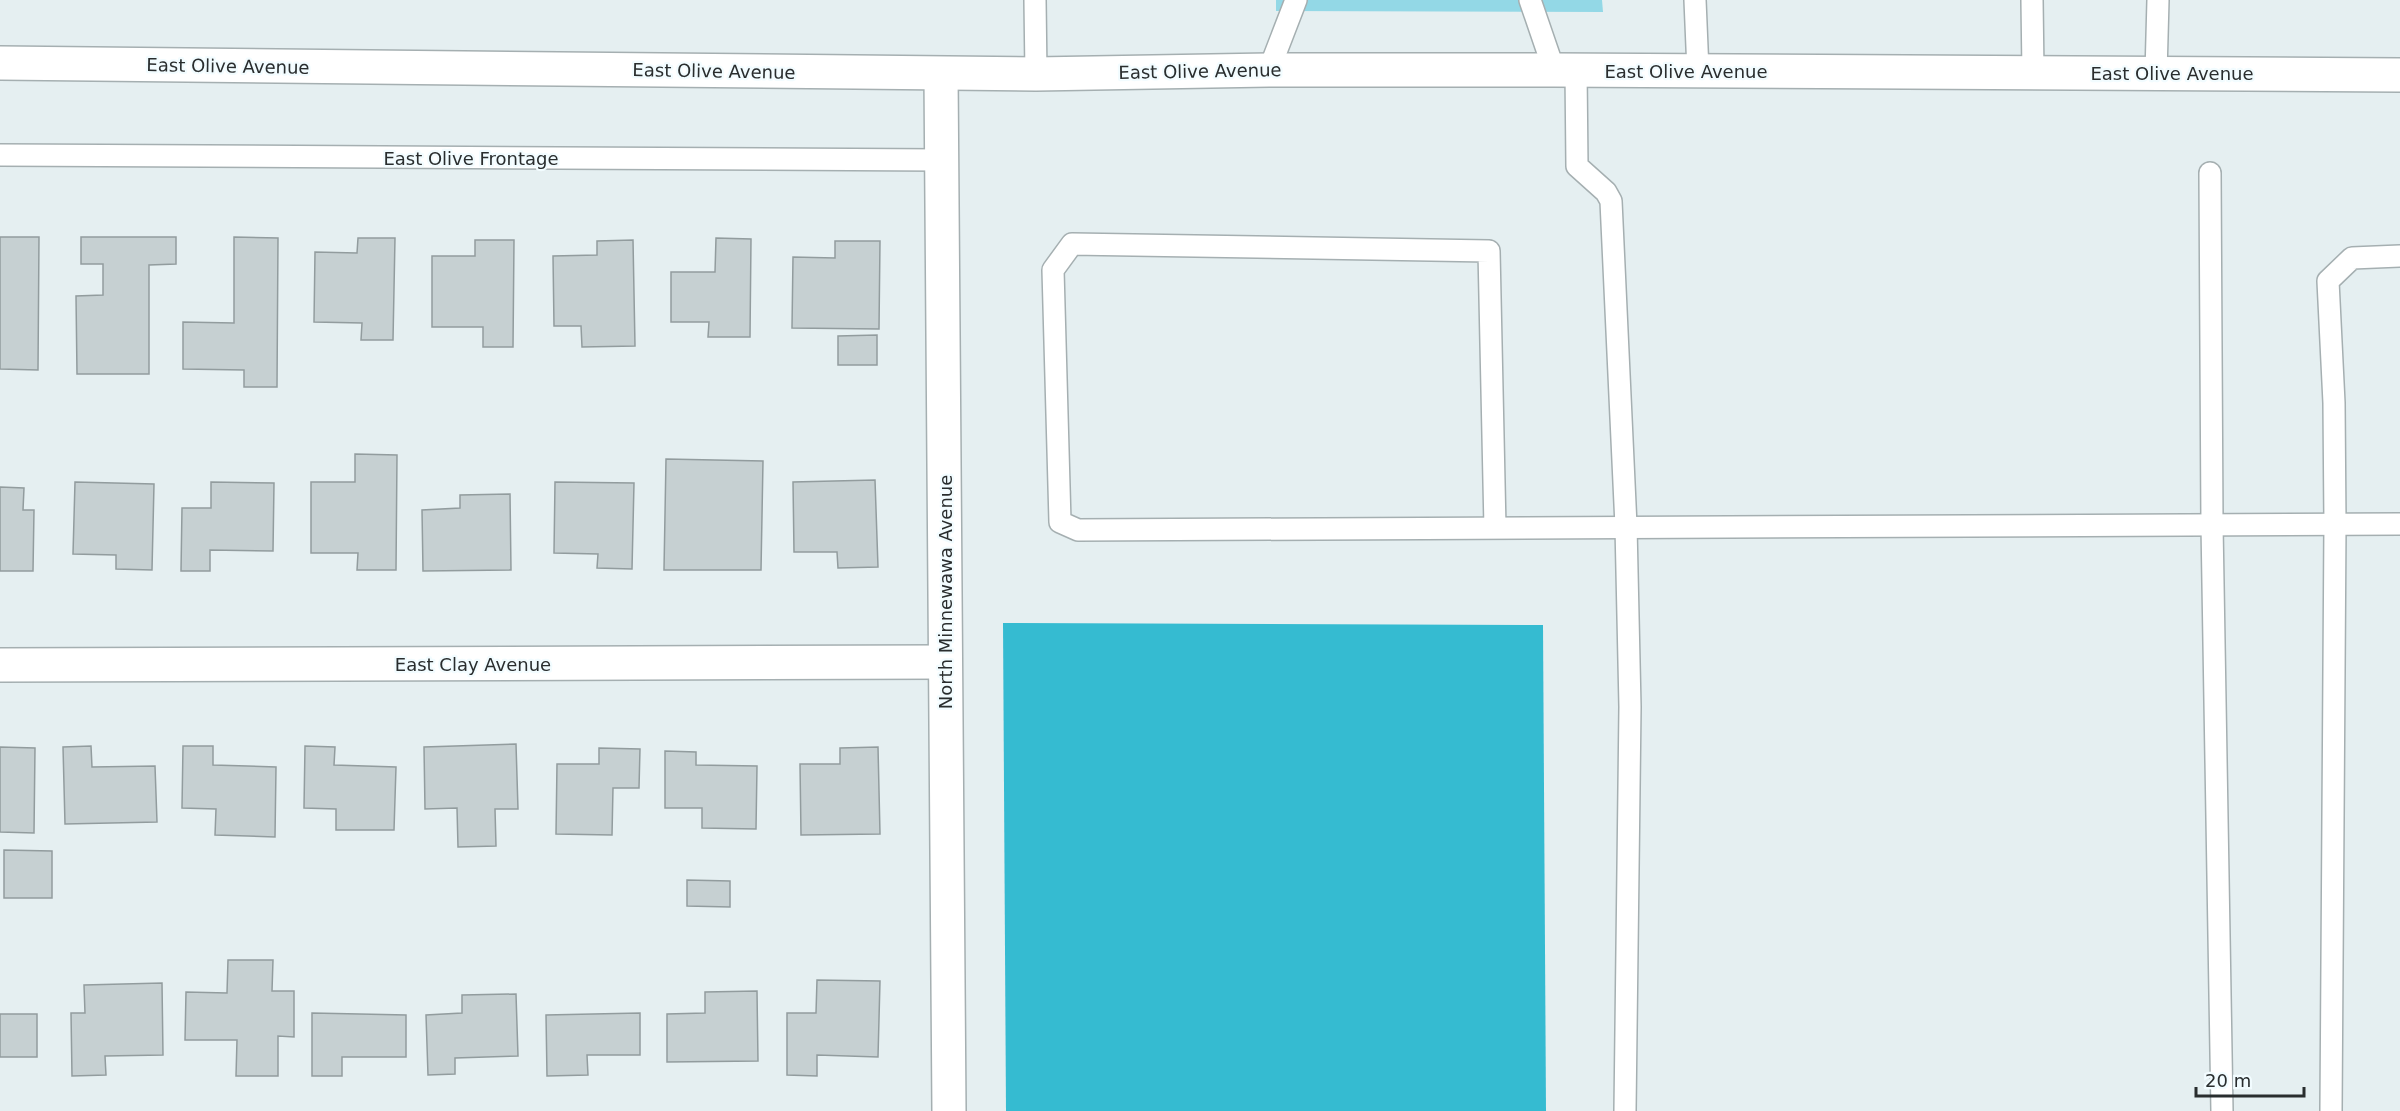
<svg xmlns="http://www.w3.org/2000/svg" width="2400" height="1111" font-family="'DejaVu Sans',sans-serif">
  <rect width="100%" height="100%" fill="#e5eff1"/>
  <path fill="#93d8e6" d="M1276,0H1602L1603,12L1276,11Z"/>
  <path fill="#35bbd1" d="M1003,623L1543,625L1546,1111H1006Z"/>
  <g fill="#c6d0d2" stroke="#929c9e" stroke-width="1.5">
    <path d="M0,237H39L38,370L0,369Z"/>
    <path d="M81,237H176V264L149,265V374H77L76,296L103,295V264H81Z"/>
    <path d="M234,237L278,238L277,387H244V370L183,369V322L234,323Z"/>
    <path d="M358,238H395L393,340H361L362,323L314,322L315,252L357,253Z"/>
    <path d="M716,238L751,239L750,337H708L709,322H671V272H715Z"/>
    <path d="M475,240H514L513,347H483V327H432V256H475Z"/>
    <path d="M633,240L635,346L582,347L581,326H554L553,256L597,255V241Z"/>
    <path d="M835,241H880L879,329L792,328L793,257L835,258Z"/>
    <path d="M877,335V365H838V336Z"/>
    <path d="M355,454L397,455L396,570H357L358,553H311V482H355Z"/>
    <path d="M666,459L763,461L761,570H664Z"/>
    <path d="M875,480L878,567L838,568L837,552H794L793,482Z"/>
    <path d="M75,482L154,484L152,570L116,569V555L73,554Z"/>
    <path d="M211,482L274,483L273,551L210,550V571H181L182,508H211Z"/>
    <path d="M555,482L634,483L632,569L597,568L598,554L554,553Z"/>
    <path d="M0,487L24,488L23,510H34L33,571H0Z"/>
    <path d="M510,494L511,570L423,571L422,510L460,508V495Z"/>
    <path d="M516,744L518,809H495L496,846L458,847L457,808L425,809L424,747Z"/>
    <path d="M91,746L92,767L155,766L157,822L65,824L63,747Z"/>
    <path d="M183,746H213V765L276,767L275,837L215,835L216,809L182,808Z"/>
    <path d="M305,746L335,747L334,765L396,767L394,830H336V809L304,808Z"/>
    <path d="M0,747L35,748L34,833L0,832Z"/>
    <path d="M878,747L880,834L801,835L800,764H840V748Z"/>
    <path d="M599,748L640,749L639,788H613L612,835L556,834L557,764H599Z"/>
    <path d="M665,751L696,752V765L757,766L756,829L702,828V808H665Z"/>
    <path d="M4,850L52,851V898H4Z"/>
    <path d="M687,880L730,881V907L687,906Z"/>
    <path d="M228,960H273L272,991H294V1037L278,1036V1076H236L237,1040H185L186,992L227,993Z"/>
    <path d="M817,980L880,981L878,1057L817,1055V1076L787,1075V1013H816Z"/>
    <path d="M162,983L163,1055L105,1056L106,1075L72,1076L71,1013H85L84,985Z"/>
    <path d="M757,991L758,1061L667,1062V1014L705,1013V992Z"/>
    <path d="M516,994L518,1056L455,1058V1074L428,1075L426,1015L462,1013V995Z"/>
    <path d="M312,1013L406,1015V1057H342V1076H312Z"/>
    <path d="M640,1013V1055H587L588,1075L547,1076L546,1015Z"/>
    <rect x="0" y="1014" width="37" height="43"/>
  </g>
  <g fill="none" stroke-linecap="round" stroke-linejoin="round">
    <g stroke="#a5afb1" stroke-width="24">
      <g id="service">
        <path d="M1035,0L1036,74"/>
        <path d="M1530,0L1554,70"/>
        <path d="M1695,0L1698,71"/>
        <path d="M2032,0L2033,72"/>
        <path d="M1269,70L1296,0"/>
        <path d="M1576,71L1577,166L1606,192L1611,201L1626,526L1630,707L1625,1111"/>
        <path d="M2156,73L2158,0"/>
        <path d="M0,155L941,160"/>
        <path d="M2210,173L2212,525L2222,1111"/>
        <path d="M1495,528L1489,251L1072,244L1053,270L1060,522L1078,530L2400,524"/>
        <path d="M2331,1111L2335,524L2334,403L2328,281L2352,258L2400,256"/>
      </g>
    </g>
    <g stroke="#a5afb1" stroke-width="36">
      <g id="minor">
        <path d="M941,74L949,1111"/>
        <path d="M0,665L945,662"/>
      </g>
    </g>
    <g stroke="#a5afb1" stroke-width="36">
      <path id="secondary" d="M0,63L1036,74L1269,70H1554L2400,75"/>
    </g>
    <use href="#service" stroke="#fff" stroke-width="21"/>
    <use href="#minor" stroke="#fff" stroke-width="33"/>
    <use href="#secondary" stroke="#fff" stroke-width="33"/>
  </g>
  <g text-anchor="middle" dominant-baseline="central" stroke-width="4.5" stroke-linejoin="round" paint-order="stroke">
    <g font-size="18" fill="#292d2e" stroke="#f2fcff">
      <text transform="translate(228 66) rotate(1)">East Olive Avenue</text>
      <text transform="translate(714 71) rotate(1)">East Olive Avenue</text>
      <text transform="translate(1200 71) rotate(-1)">East Olive Avenue</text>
      <text x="1686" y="71">East Olive Avenue</text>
      <text x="2172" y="73">East Olive Avenue</text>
      <text x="471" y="158">East Olive Frontage</text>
      <text transform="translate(945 592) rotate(-90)">North Minnewawa Avenue</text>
      <text x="473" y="664">East Clay Avenue</text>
    </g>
  </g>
  <path d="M2196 1087v9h108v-9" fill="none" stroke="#292d2e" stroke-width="3"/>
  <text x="2205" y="1087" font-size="18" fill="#292d2e" stroke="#f2fcff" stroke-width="4.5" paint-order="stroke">20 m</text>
</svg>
